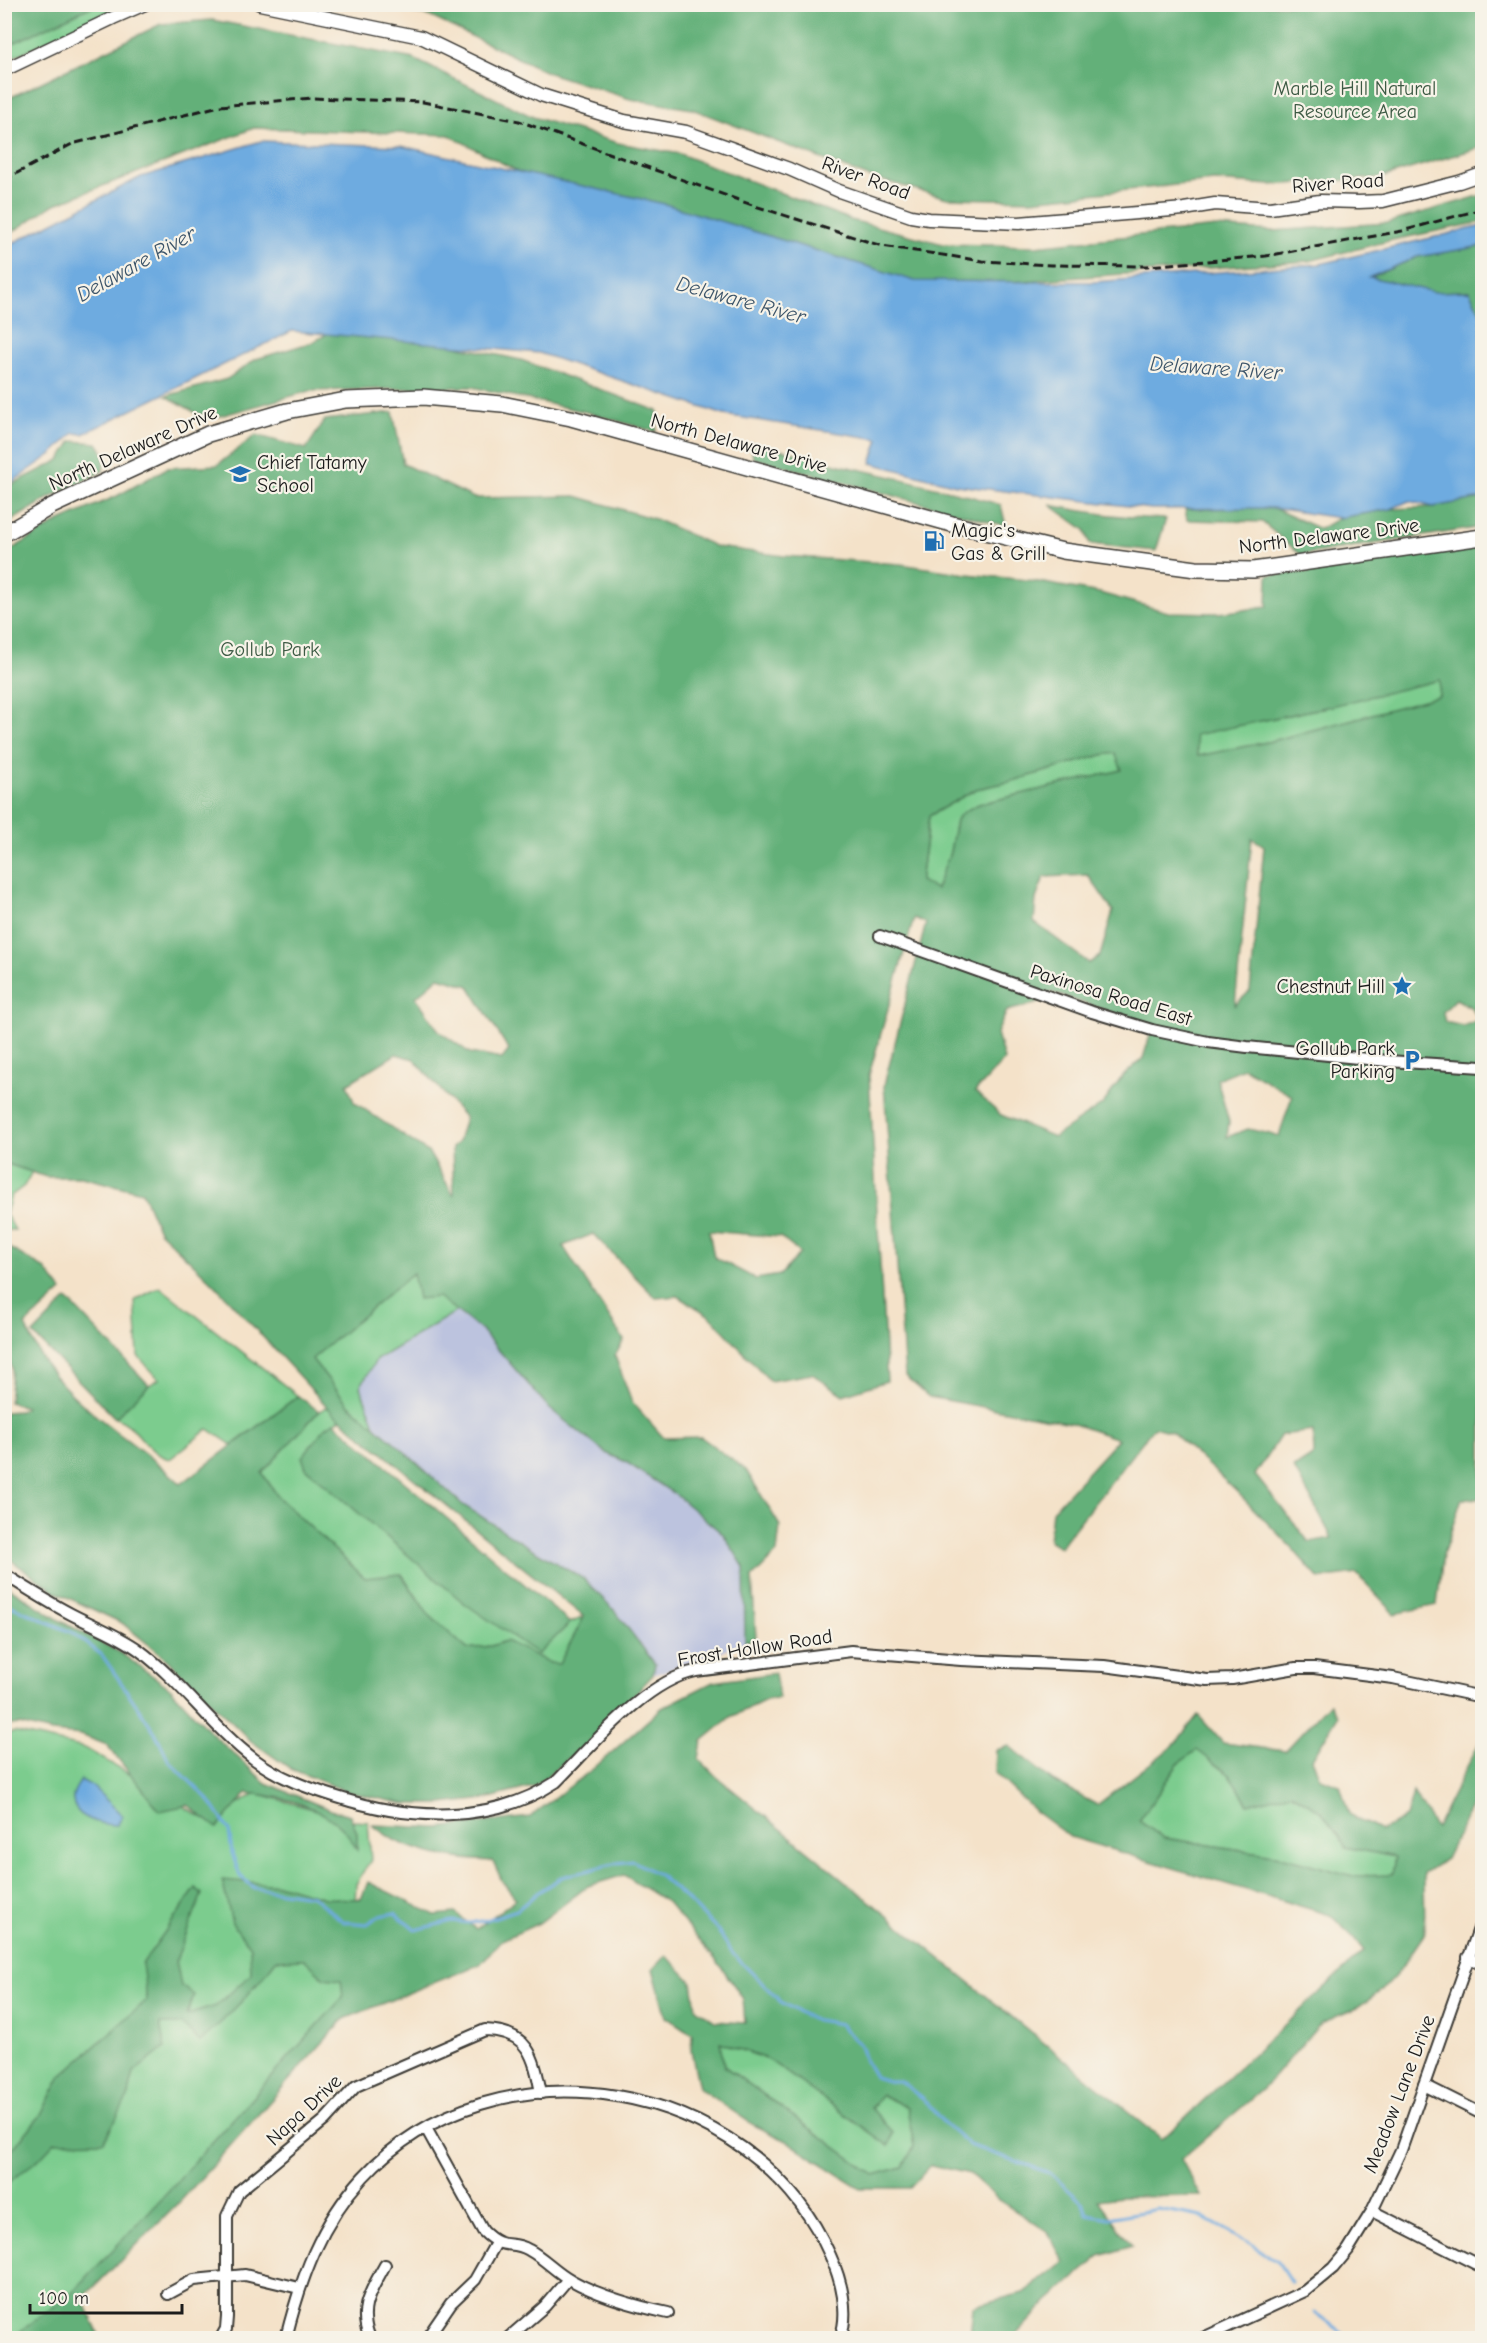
<svg xmlns="http://www.w3.org/2000/svg" width="1487" height="2343" font-family="'Comic Neue',sans-serif">
  <rect width="100%" height="100%" fill="#f7f3e8"/>
  <filter id="ink" filterUnits="userSpaceOnUse"><feTurbulence type="fractalNoise" baseFrequency=".0167" numOctaves="2"/><feDisplacementMap in="SourceGraphic" scale="12" xChannelSelector="R" yChannelSelector="G"/><feConvolveMatrix kernelMatrix="1 2 1 2 8 2 1 2 1" color-interpolation-filters="sRGB"/></filter>
  <filter id="wash" filterUnits="userSpaceOnUse"><feTurbulence type="fractalNoise" baseFrequency=".008" numOctaves="4" result="noise"/><feDisplacementMap in="SourceGraphic" scale="24" xChannelSelector="R" yChannelSelector="G"/><feGaussianBlur stdDeviation="1.35" result="paint"/><feColorMatrix in="noise" values="0 0 0 0 0 0 0 0 0 0 0 0 0 0 0 0 0 1.4 0 .05"/><feComposite in="paint" operator="in"/></filter>
  <g filter="url(#wash)">
    <rect width="100%" height="100%" fill="#f4e2c9"/>
    <path fill="#bcc3de" d="M457,1311L480,1329L511,1362L606,1453L626,1462L676,1495L724,1535L744,1567L745,1643L653,1675L655,1664L615,1611L584,1579L537,1552L463,1505L376,1427L360,1387L376,1359Z"/>
    <g fill="#7bcc8e" stroke="#4c7455" stroke-width="1.5">
      <path d="M5,5H124L5,61Z"/>
      <path d="M1440,679L1439,696L1272,741L1198,757L1194,735L1331,706Z"/>
      <path d="M1116,753L1122,770L979,804L963,812L956,820L950,852L926,923L920,882L929,816L976,789L1009,782L1102,755Z"/>
      <path d="M4,1163L32,1172L24,1186L11,1196L6,1214L15,1230H5Z"/>
      <path d="M413,1273L457,1311L376,1360L360,1387L376,1427L349,1405L311,1359Z"/>
      <path d="M160,1287L298,1396L232,1445L208,1429L170,1459C144,1453 139,1425 115,1418L149,1385L159,1379L138,1356L135,1300Z"/>
      <path d="M327,1407L341,1419L325,1428L303,1457L306,1468L538,1654L570,1623L584,1617L559,1664L550,1663L506,1641L491,1646L467,1649L428,1614L402,1574L365,1579L279,1498L262,1473L319,1411Z"/>
      <path d="M14,1732L85,1748L210,1822L256,1793L355,1821L368,1822L371,1860L356,1884L350,2005L65,2313L91,2338H5L4,1736Z"/>
      <path d="M1196,1749L1230,1775L1248,1804L1290,1793L1321,1811L1346,1847L1395,1857L1392,1876H1353L1281,1856L1164,1838L1139,1821L1178,1764Z"/>
      <path d="M719,2041L769,2060L889,2146L893,2132L871,2109L881,2095L907,2107L914,2146L903,2167L874,2175L724,2066Z"/>
    </g>
    <g fill="#64b079" stroke="#40664a" stroke-width="1.5" fill-rule="evenodd">
      <path d="M5,4H95V5L5,47Z"/>
      <path d="M373,5H1482V147L1380,178L1270,185L1214,181L1032,200L947,198L866,176L692,109L630,99L549,73L427,15Z"/>
      <path d="M212,20L414,59L533,117L618,143L680,154L851,220L943,244L1035,246L1216,227L1272,231L1387,223L1482,195V222L1393,240L1309,261L951,286L856,276L557,192L449,135L254,128L53,205L5,237V100L161,24Z"/>
      <path d="M1482,246V315L1469,291L1434,292L1369,278L1417,257Z"/>
      <path d="M341,326L395,333L521,360L658,411L656,432L586,412L472,387L310,391L220,416L198,414L166,396L227,379L256,359L313,342Z"/>
      <path d="M393,412L403,464L474,498L576,496L655,519L717,547L784,556L900,564L967,574L1027,580L1100,593L1168,612L1218,613L1267,607L1268,575L1331,570L1389,557L1482,545V1499L1462,1498L1443,1555L1437,1605L1395,1614L1357,1574L1319,1579L1290,1546L1236,1491L1172,1432L1154,1427L1060,1547L1049,1541L1052,1511L1118,1439L1071,1423L929,1397L905,1376L884,1085L926,923L914,918L869,1075L887,1381L843,1395L812,1374L770,1381L710,1316L678,1296L656,1298L593,1234L563,1246L624,1340L615,1356L632,1402L664,1438L701,1437L746,1470L780,1526L777,1553L752,1578L756,1637L745,1643L744,1567L724,1535L676,1495L626,1462L606,1453L550,1409L480,1329L438,1297L418,1299L413,1273L312,1359L349,1405L393,1441L463,1505L537,1552L584,1579L615,1611L655,1664L653,1675L589,1742L535,1786L486,1799L441,1804H405L348,1792L291,1769L251,1741L165,1658L122,1623L56,1592L5,1556L4,1412L20,1411L26,1407L9,1402L12,1369L5,1347V1245L45,1269L62,1291L25,1325C32,1339 38,1354 47,1366C82,1414 138,1443 181,1484L298,1396L319,1411L262,1473L279,1498L365,1578L401,1574L428,1614L467,1649L491,1646L506,1641L550,1663L559,1664L584,1617L333,1413L214,1284L159,1231L142,1192L81,1177H46L5,1163V553L60,521L117,496L167,468L217,465L256,435L306,449L325,420ZM1440,680L1439,696L1272,741L1198,756L1195,735L1331,706ZM1115,753L1122,770L979,804L963,812L956,820L950,852L936,889L920,881L929,816L976,789L1009,782L1102,755ZM1252,838L1264,846L1250,991L1235,1005ZM1088,875L1113,911L1100,956L1089,963L1034,922L1036,899L1044,877ZM439,977L469,986L509,1050L502,1059L470,1053L439,1031L416,997ZM1050,992L1153,1026L1143,1058L1122,1077L1103,1104L1054,1137L1001,1115L975,1092L1004,1060L997,1033L1007,1011L1038,1003ZM1456,999L1472,1008L1478,1020L1463,1026L1445,1022L1443,1012ZM396,1054L414,1059L465,1118L458,1142L452,1147L454,1196L429,1153L354,1102L347,1084ZM1244,1068L1292,1096L1279,1136L1248,1129L1227,1137L1229,1122L1217,1079ZM709,1231L780,1237L800,1253L780,1275L756,1279L714,1257ZM1313,1431L1314,1455L1294,1468L1332,1538L1309,1542L1255,1475L1281,1435Z"/>
      <path d="M72,441L97,443L105,455L103,471L49,498L5,525V488L60,460Z"/>
      <path d="M751,443C781,448 810,457 840,465C894,477 948,489 1001,505L1006,526L753,458Z"/>
      <path d="M1482,498V527L1301,555L1262,522L1187,520L1185,509L1273,508L1320,529L1339,518L1391,509L1433,507Z"/>
      <path d="M1050,505C1088,513 1127,518 1166,519L1156,551L1090,544L1085,530Z"/>
      <path d="M67,1299L149,1385L115,1418L33,1334Z"/>
      <path d="M334,1422L570,1623L538,1654L464,1603L306,1468L302,1457L325,1428Z"/>
      <path d="M5,1585L59,1620L119,1652L170,1688L211,1733L266,1783L331,1810L350,1815L357,1833V1850C353,1843 349,1835 344,1830C320,1805 280,1796 247,1793L217,1828L188,1805L160,1811L107,1745L81,1735L52,1732L19,1724L5,1726Z"/>
      <path d="M775,1673L779,1698L768,1699L731,1717L702,1741L699,1759L717,1777L1162,2139L1364,1951L1353,1937L1330,1915L1070,1837L1036,1812L995,1773L996,1750L1009,1746L1053,1781L1097,1805L1174,1745L1198,1715L1223,1743L1285,1751L1330,1703L1338,1716L1312,1759L1320,1778L1340,1785L1349,1814L1381,1831L1406,1817L1413,1792L1436,1828L1482,1737V1778L1473,1804L1446,1859L1424,1873L1425,1933L1397,1974L1381,1991L1359,2007L1321,2023L1263,2089L1181,2159L1201,2196L1120,2197L1098,2200L1132,2246L1100,2256L1048,2301L1013,2338H970L973,2306L1023,2293L1064,2262L1047,2231L1000,2201L970,2174L931,2165L910,2188H860L785,2140L755,2126L699,2088L691,2050L692,2034L666,2017L653,1969L666,1955L692,1982L696,2008L715,2021L745,2023L743,1999L720,1965L667,1902L624,1875L588,1886L539,1923L502,1940L480,1964L344,2019L177,2205L83,2298L100,2338H60L58,2337L55,2338H11L71,2294L160,2200L343,1997L341,1980L324,1978L304,1959L276,1960C253,1992 229,2016 200,2042L181,2024H160L165,2048L134,2072L128,2097L104,2141L55,2142L39,2159L5,2185V2158L40,2116L61,2076L147,2000L142,1964L196,1888L202,1894L176,1960L181,1986L194,1995L187,2015L216,2006L251,1974L250,1947L232,1923L222,1880L281,1885L325,1898L361,1899L368,1882L435,1915L455,1913L476,1929L516,1899L502,1881L493,1861C461,1860 426,1855 396,1841C388,1837 380,1830 372,1825L438,1828L530,1817L594,1768L662,1708L713,1682ZM1197,1750L1230,1775L1248,1804L1291,1793L1321,1811L1346,1847L1395,1857L1392,1875L1353,1876L1281,1856L1164,1838L1139,1821L1178,1764ZM720,2042L769,2060L889,2146L893,2132L871,2108L882,2095L907,2107L914,2146L903,2167L874,2175L724,2066Z"/>
    </g>
    <g fill="#6eabe0" stroke="#45647e" stroke-width="1.5">
      <path d="M261,141L401,146L665,204L915,281L1094,282L1320,264L1482,226V246L1417,257L1370,277L1434,292L1469,291L1482,315V498L1433,507L1409,501L1391,509L1339,518L1273,508L1152,509L956,485L871,463L879,439L724,415L539,353L292,331L83,434L74,433L52,454L5,487V247L141,177Z"/>
      <path d="M81,1780L92,1786L123,1816L117,1825C101,1825 72,1818 73,1797C73,1791 78,1785 81,1780Z"/>
    </g>
    <g fill="none" stroke-linecap="round" stroke-linejoin="round">
      <g stroke="#6eabe0" stroke-width="3">
        <path d="M4,1603L73,1633L102,1655L155,1732L169,1761L209,1800L229,1830L232,1853L240,1876L254,1888L312,1896L344,1922L367,1924L379,1916L395,1913L415,1930L452,1921L470,1923L486,1920L517,1910L537,1893L562,1877L617,1863L633,1861L659,1875L692,1904L718,1931L733,1954L781,2002L811,2019L840,2024L860,2045L864,2058L875,2077L888,2081H900L923,2099L943,2122L969,2145L1050,2173L1083,2203L1087,2214L1109,2218L1158,2209L1202,2217L1248,2242L1278,2262L1291,2282"/>
        <path d="M1315,2312L1350,2338"/>
      </g>
    </g>
  </g>
  <g filter="url(#ink)">
    <g fill="none" stroke-linecap="round" stroke-linejoin="round">
      <g stroke="#3c3a36" stroke-width="14">
        <g id="minor">
          <path d="M880,936L1092,1012L1152,1030L1208,1042L1247,1047L1388,1061L1482,1067"/>
          <path d="M4,1574C26,1588 48,1602 71,1614C94,1626 118,1635 139,1650C182,1682 212,1727 254,1759C279,1778 308,1788 337,1797C408,1820 490,1825 556,1782C592,1746 645,1681 696,1671L851,1651L961,1660L1104,1666L1207,1680L1232,1679L1296,1668H1314L1393,1678L1482,1697"/>
          <path d="M1468,1957L1482,1965"/>
          <path d="M1424,2085L1482,2114"/>
          <path d="M426,2128L483,2231C504,2252 510,2239 529,2250C544,2258 556,2272 571,2280C601,2297 635,2306 668,2313"/>
          <path d="M1372,2211L1482,2267"/>
          <path d="M168,2294L194,2280L245,2275L299,2288"/>
          <path d="M221,2338L226,2329L227,2317V2216L239,2191L325,2120L356,2086L485,2030C528,2031 534,2056 541,2093"/>
          <path d="M286,2338C301,2278 320,2224 363,2177C495,2034 752,2078 830,2255C841,2279 850,2313 840,2338"/>
          <path d="M370,2338C357,2309 371,2291 385,2265"/>
          <path d="M427,2338L451,2303L475,2280L496,2243"/>
          <path d="M508,2338L545,2306L568,2279"/>
          <path d="M1203,2338L1305,2291L1333,2268L1348,2250L1372,2211L1401,2150L1482,1920"/>
        </g>
      </g>
      <g stroke="#3c3a36" stroke-width="15">
        <g id="tertiary">
          <path d="M260,4L421,37L541,95L624,121L686,132L789,169L839,191L911,216L929,219L1019,223L1184,209L1215,204L1270,208L1320,201L1359,202L1383,201L1459,182L1482,174"/>
          <path d="M4,70L113,18L145,4"/>
        </g>
      </g>
      <g stroke="#3c3a36" stroke-width="18">
        <path id="secondary" d="M4,534L52,506L208,434L287,411L346,400L423,397L502,404L571,418L952,524L1063,551L1196,569L1253,570L1482,537"/>
      </g>
      <use href="#minor" stroke="#fff" stroke-width="10"/>
      <use href="#tertiary" stroke="#fff" stroke-width="12"/>
      <use href="#secondary" stroke="#fff" stroke-width="15"/>
      <path stroke="#1c1c1c" stroke-width="3" stroke-dasharray="9 4.5" stroke-linecap="butt" d="M4,180L72,144L219,106L312,98L423,102L519,121L755,206L882,246L983,261L1051,265L1147,266L1266,256L1402,231L1482,209"/>
    </g>
  </g>
  <defs>
    <g id="school-bare" transform="scale(1.62)"><path d="M0-5L7-2L0 1L-7-2ZM-4 1L0 2.5L4 1V4Q0 6-4 4Z" fill="#1f6fb2" stroke="#f7f3e8" stroke-width="2.5" paint-order="stroke"/></g>
    <g id="fuel-bare" transform="scale(1.62)"><path d="M-5.5-6h7V0h2V4h1.3V-2.5L3-4.5l.8-.8L6-3V5H2.5V1h-1V6h-7ZM-4.2-4.7v3.2H.2V-4.7Z" fill="#1f6fb2" stroke="#f7f3e8" stroke-width="2.5" paint-order="stroke"/></g>
    <g id="sight-bare" transform="scale(1.62)"><path d="M0-6L1.8-2.2L6-1.7L2.9 1.2L3.7 5.4L0 3.3L-3.7 5.4L-2.9 1.2L-6-1.7L-1.8-2.2Z" fill="#1f6fb2" stroke="#f7f3e8" stroke-width="2.5" paint-order="stroke"/></g>
    <g id="parking-bare" transform="scale(1.62)"><path d="M-3.5-5.5H1a3.5 3.5 0 0 1 0 7H-1V5.5H-3.5ZM-1-3.4V-.6H.8a1.4 1.4 0 0 0 0-2.8Z" fill="#1f6fb2" stroke="#f7f3e8" stroke-width="2.5" paint-order="stroke"/></g>
  </defs>
  <g fill-rule="evenodd">
    <use href="#school-bare" x="240" y="474"/>
    <use href="#fuel-bare" x="934" y="541"/>
    <use href="#sight-bare" x="1402" y="986"/>
    <use href="#parking-bare" x="1412" y="1060"/>
  </g>
  <g text-anchor="middle" dominant-baseline="central" stroke-width="4.5" stroke-linejoin="round" paint-order="stroke">
    <g font-size="20" fill="#3d5a44" stroke="#f7f3e8">
      <text x="1355" y="88">Marble Hill Natural<tspan x="1355" dy="23">Resource Area</tspan></text>
      <text x="270" y="649">Gollub Park</text>
    </g>
    <g font-size="20" fill="#1c1c1c" stroke="#f7f3e8">
      <text transform="translate(866 178) rotate(20)">River Road</text>
      <text transform="translate(1338 183) rotate(-4)">River Road</text>
      <text transform="translate(739 443) rotate(15)">North Delaware Drive</text>
      <text transform="translate(133 448) rotate(-24)">North Delaware Drive</text>
      <text transform="translate(1329 536) rotate(-7)">North Delaware Drive</text>
      <text transform="translate(1111 995) rotate(17)">Paxinosa Road East</text>
      <text transform="translate(755 1648) rotate(-9)">Frost Hollow Road</text>
      <text transform="translate(1399 2094) rotate(-69)">Meadow Lane Drive</text>
      <text transform="translate(304 2110) rotate(-43)">Napa Drive</text>
    </g>
    <g font-size="20" fill="#1c1c1c" stroke="#f7f3e8" text-anchor="start">
      <text x="257" y="462">Chief Tatamy<tspan x="257" dy="23">School</tspan></text>
      <text x="951" y="530">Magic's<tspan x="951" dy="23">Gas &amp; Grill</tspan></text>
      <text x="1385" y="986" text-anchor="end">Chestnut Hill</text>
      <text x="1395" y="1048" text-anchor="end">Gollub Park<tspan x="1395" dy="23">Parking</tspan></text>
    </g>
    <g font-size="21" font-style="italic" fill="#3d556a" stroke="#f7f3e8">
      <text transform="translate(136 264) rotate(-29)">Delaware River</text>
      <text transform="translate(741 300) rotate(15)">Delaware River</text>
      <text transform="translate(1216 368) rotate(4)">Delaware River</text>
    </g>
  </g>
  <rect width="1487" height="2343" fill="none" stroke="#f7f3e8" stroke-width="24"/>
  <path d="M30 2304v9h152v-9" fill="none" stroke="#1c1c1c" stroke-width="3"/>
  <text x="39" y="2304" font-size="18" fill="#1c1c1c" stroke="#f7f3e8" stroke-width="4.5" paint-order="stroke">100 m</text>
</svg>
